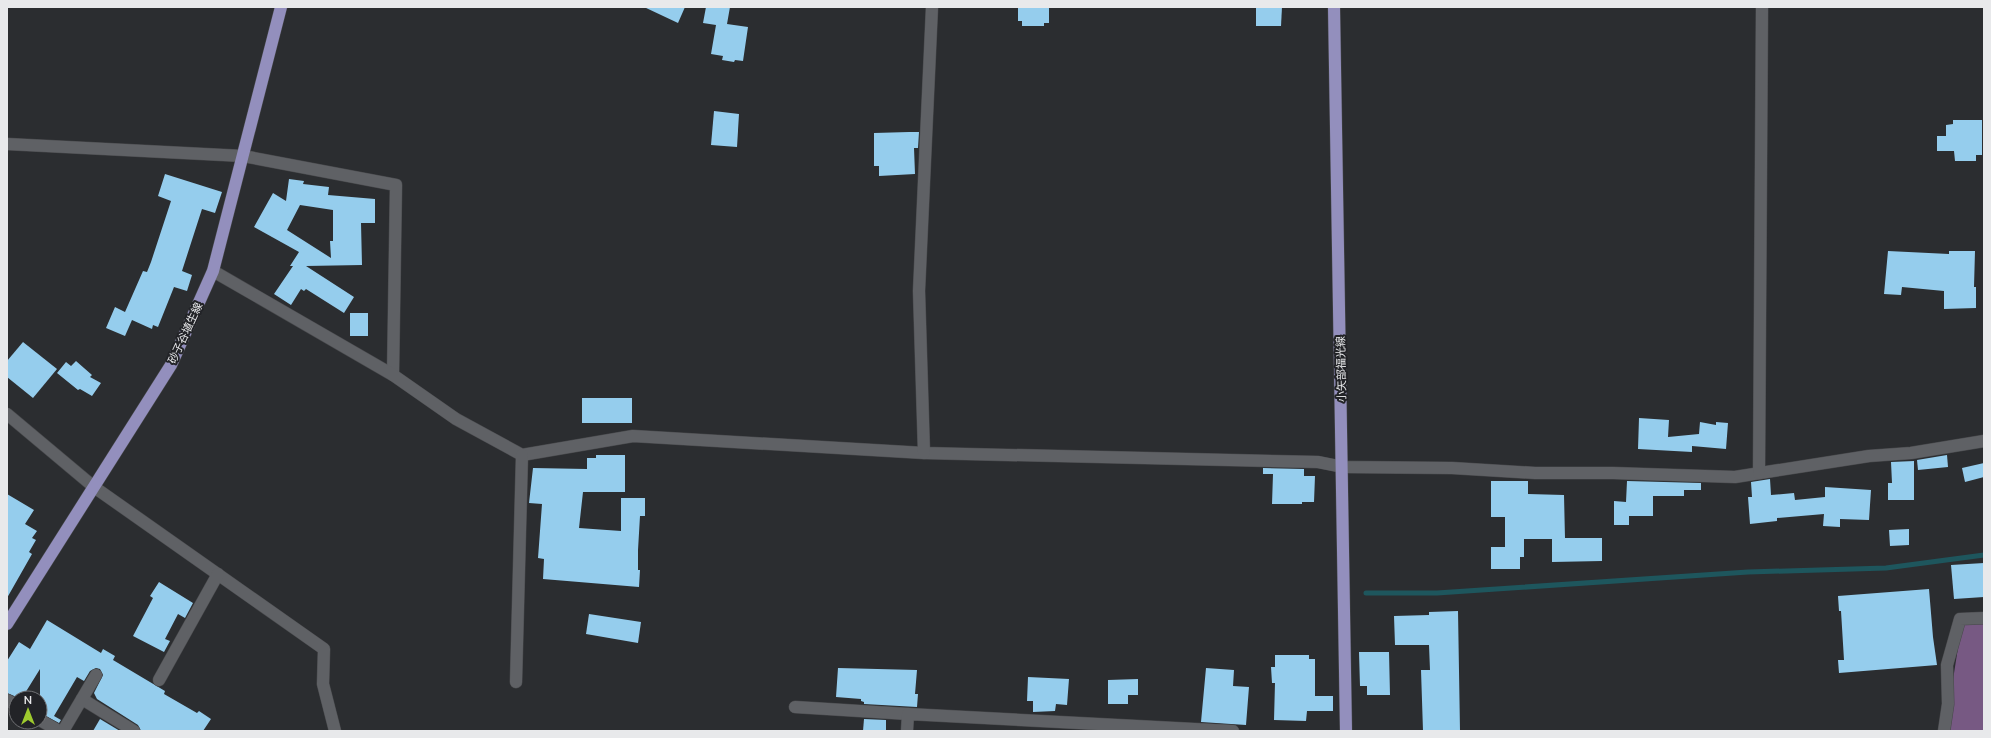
<svg xmlns="http://www.w3.org/2000/svg" width="1991" height="738" font-family="Mulish,'Noto Sans JP',sans-serif">
  <rect width="100%" height="100%" fill="#2b2d30"/>
  <path fill="#775983" d="M1984,620V731H1945L1962,622Z"/>
  <g fill="none" stroke-linecap="round" stroke-linejoin="round">
    <path stroke="#1e565d" stroke-width="5" d="M1366,593H1437L1748,572L1886,568L1984,555"/>
  </g>
  <g fill="#95cded" fill-rule="evenodd">
    <path d="M644,7H685L678,23Z"/>
    <path d="M706,7H730L727,24L748,27L743,61L735,60L734,62L722,60L723,56L711,54L716,25L703,23Z"/>
    <path d="M1018,7H1049V23H1044V26H1022V21H1018Z"/>
    <path d="M1256,7H1282L1281,26H1256Z"/>
    <path d="M714,111L739,114L737,147L711,145Z"/>
    <path d="M1953,120H1982V155H1976V161H1955L1954,151H1937V136H1946V125L1953,124Z"/>
    <path d="M909,132H919L918,148H914L915,174L879,176V166H874V133Z"/>
    <path d="M165,174L222,192L215,213L202,209L182,271L192,275L187,291L174,287L158,327L153,325L152,329L132,320L125,336L106,328L115,307L125,312L143,271L147,272L151,262L171,201L158,196Z"/>
    <path d="M289,179L304,181L303,184L329,187L328,195L375,199V223H361L362,265L306,266L354,297L344,313L306,289L304,291L301,289L291,305L274,294L293,266H290L299,252L254,227L273,193L286,201ZM300,205L333,210V241H330L331,258L287,230Z"/>
    <path d="M1888,251L1949,254V251H1975L1974,287H1976V308L1944,309V291L1902,287L1901,295L1884,294Z"/>
    <rect x="350" y="313" width="18" height="23"/>
    <path d="M23,342L57,369L33,398L7,377V361Z"/>
    <path d="M76,361L92,375L90,377L101,383L92,396L80,389L78,390L57,373L66,362L71,366Z"/>
    <rect x="582" y="398" width="50" height="25"/>
    <path d="M1639,418L1669,420L1668,437L1699,434L1700,422L1716,425V422L1728,423L1726,449L1692,446V452L1638,449Z"/>
    <path d="M596,455H625V492H583L579,528L621,531V498H645V516H640L638,550V570H640L639,587L543,579L544,559L538,558L542,504L529,503L533,468L587,469V458H596Z"/>
    <path d="M1947,455L1948,467L1918,470L1917,460Z"/>
    <path d="M1914,461V500H1888V483H1892L1891,462Z"/>
    <path d="M1984,463V477L1965,482L1962,468Z"/>
    <path d="M1263,468L1304,469V476H1315L1314,502H1302V504H1272L1273,474H1263Z"/>
    <path d="M1770,479L1771,495L1794,493L1795,500L1825,497V487L1871,490L1869,520L1840,519V527L1823,526L1824,514L1777,518V521L1750,524L1748,497H1752L1751,482Z"/>
    <path d="M1491,481H1528V494L1564,495L1565,538H1602V561L1552,562V539H1524V557H1520V569H1491V547H1505V517H1491Z"/>
    <path d="M1627,481L1701,483V490H1684V496H1653V516H1629V525H1614V501L1626,502Z"/>
    <path d="M7,494L34,510L25,524L37,531L32,538L36,540L29,552L32,554L7,598Z"/>
    <path d="M1909,529V545L1890,546L1889,530Z"/>
    <path d="M1984,563V597L1954,599L1951,565Z"/>
    <path d="M159,582L193,603L185,618L178,614L165,639L170,641L164,652L133,636L153,598L150,596Z"/>
    <path d="M1929,589L1933,637L1937,665L1839,673L1838,660H1844L1841,611H1839L1838,596Z"/>
    <path d="M1458,611L1460,731H1423L1421,670H1430L1429,645H1395L1394,616L1429,615V612Z"/>
    <path d="M589,614L641,622L638,643L586,634Z"/>
    <path d="M47,620L101,653L103,649L115,656L113,660L165,691L164,694L197,713L199,711L211,719L203,731H141L138,725L97,699L94,693L103,675L100,669L96,668L90,671L84,681L77,677L54,716L61,720L59,723L40,713V669L22,698H19L7,693V661L19,642L30,649Z"/>
    <path d="M1359,652H1389L1390,695H1367V686H1360Z"/>
    <path d="M1275,655H1309V659H1315V696H1333V711H1307L1306,721L1274,720L1275,683H1272L1271,667H1275Z"/>
    <path d="M838,668L917,670L915,694H918L917,707L864,704V702L861,701V699L836,697Z"/>
    <path d="M1206,668L1234,670L1233,686L1249,687L1246,725L1201,722Z"/>
    <path d="M1028,677L1069,679L1067,705L1056,704L1055,711L1033,712V701H1027Z"/>
    <path d="M1138,679V695H1128V704H1108V680Z"/>
    <path d="M100,719L120,731H93Z"/>
    <path d="M864,719L886,720V731H863Z"/>
  </g>
  <g fill="none" stroke-linecap="round" stroke-linejoin="round">
    <g stroke="#47484b" stroke-width="13">
      <g id="minor">
        <path d="M7,144L243,156L396,185L393,375"/>
        <path d="M213,271L393,375L456,419L522,455L633,436L924,453L1318,462L1343,467L1452,468L1535,473H1613L1735,477L1869,456L1911,453L1984,441"/>
        <path d="M7,414L94,487L324,649L323,684L335,731"/>
        <path d="M924,453L919,291L932,7"/>
        <path d="M1759,473L1762,7"/>
        <path d="M159,680L218,574"/>
        <path d="M516,682L522,455"/>
        <path d="M82,699L134,731"/>
        <path d="M7,700L16,705"/>
        <path d="M795,707L908,714"/>
        <path d="M40,720L59,731"/>
        <path d="M63,731L96,675"/>
        <path d="M907,731L908,714L1233,731"/>
        <path d="M1944,731L1948,704L1947,665L1960,619L1984,618"/>
      </g>
    </g>
    <g stroke="#47484b" stroke-width="13">
      <g id="major">
        <path d="M1334,7L1346,731"/>
        <path d="M7,624L171,365L213,271L281,7"/>
      </g>
    </g>
    <use href="#minor" stroke="#5f6165" stroke-width="12"/>
    <use href="#major" stroke="#938fbd" stroke-width="12"/>
  </g>
  <g text-anchor="middle" dominant-baseline="central" stroke-width="4" stroke-linejoin="round" paint-order="stroke">
    <g font-size="11" fill="#e8e9eb" stroke="#222327">
      <text transform="translate(185 333) rotate(-65)">砂子谷埴生線</text>
      <text transform="translate(1341 369) rotate(-91)">小矢部福光線</text>
    </g>
  </g>
  <rect width="1991" height="738" fill="none" stroke="#e8e9eb" stroke-width="16"/>
  <g transform="translate(28 710)"><circle r="19" fill="#222327" stroke="#717275"/>
  <path d="M0-3L7 15L0 10L-7 15Z" fill="#9eca2e"/>
  <text y="-6" font-size="11" font-weight="bold" text-anchor="middle" fill="#e8e9eb">N</text>
  </g>
</svg>
